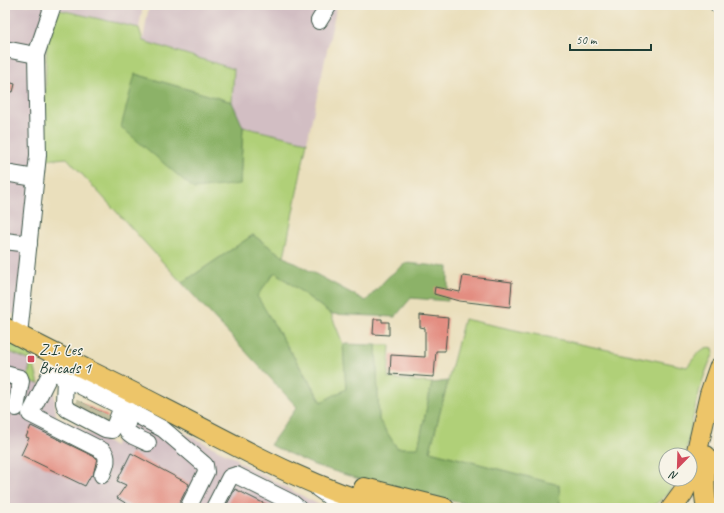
<svg xmlns="http://www.w3.org/2000/svg" width="724" height="513" font-family="Caveat,sans-serif">
  <rect width="100%" height="100%" fill="#f7f3e8"/>
  <filter id="ink" filterUnits="userSpaceOnUse"><feTurbulence type="fractalNoise" baseFrequency=".025" numOctaves="2"/><feDisplacementMap in="SourceGraphic" scale="8" xChannelSelector="R" yChannelSelector="G"/><feConvolveMatrix kernelMatrix="1 2 1 2 8 2 1 2 1" color-interpolation-filters="sRGB"/></filter>
  <filter id="wash" filterUnits="userSpaceOnUse"><feTurbulence type="fractalNoise" baseFrequency=".012" numOctaves="4" result="noise"/><feDisplacementMap in="SourceGraphic" scale="16" xChannelSelector="R" yChannelSelector="G"/><feGaussianBlur stdDeviation="0.9" result="paint"/><feColorMatrix in="noise" values="0 0 0 0 0 0 0 0 0 0 0 0 0 0 0 0 0 1.4 0 .05"/><feComposite in="paint" operator="in"/></filter>
  <g filter="url(#wash)">
    <rect width="100%" height="100%" fill="#eadfbc"/>
    <g fill="#d2bec3">
      <path d="M5,5H143L139,28L56,9L47,28L17,313L8,315L5,314Z"/>
      <path d="M149,5H337L307,142L243,127L232,102L234,69L143,41Z"/>
      <path d="M5,350L31,361L27,380L54,389L56,416L74,425H79L82,429L115,446L123,414L166,424L237,459V461L325,508H5Z"/>
    </g>
    <g fill="#b0d078" stroke="#688656">
      <path d="M56,9L139,28L143,41L234,69L232,102L135,74L240,184L243,127L307,142L284,257L253,235L182,283L67,158L43,160L47,29Z"/>
      <path d="M275,272L331,314L343,344L346,389L322,402L256,296Z"/>
      <path d="M464,319L687,367C693,360 702,344 713,348L714,353C699,380 692,424 685,455H666V479H676L669,493L651,508H560L559,485L430,451Z"/>
      <path d="M5,340L28,351L33,362L39,384L27,380L31,361L5,350Z"/>
      <path d="M376,345H390L388,378L432,383L418,449L397,448L379,420Z"/>
    </g>
    <g fill="#8cb268" stroke="#56784e">
      <path d="M135,74L232,102L243,127L240,184L194,189L121,127Z"/>
      <path d="M253,235L284,257L366,301L388,277L406,263L448,267V301L411,298L395,317L331,314L275,272L257,296L321,402L346,389L343,344L376,345L379,420L397,448H418L432,383L448,381L430,451L559,485L560,508H491L398,491L314,465L270,445L297,407L182,283Z"/>
    </g>
    <g id="blocks">
      <g fill="#e38d81">
        <path d="M5,81L15,84L13,92L5,90Z"/>
        <path d="M463,276L512,282L510,307L459,301L434,294L435,287L460,292Z"/>
        <path d="M420,315L448,318L445,351H436L434,377L390,374L391,355L425,357V328L420,327Z"/>
        <path d="M374,319H382V322H389V335L373,334Z"/>
        <path d="M5,384L11,385L7,407V412L10,416L9,422L5,421Z"/>
        <path d="M81,402L108,416L107,419L80,405Z"/>
        <path d="M31,426L97,458L93,476L91,475L85,486L21,455L29,438L26,437Z"/>
        <path d="M131,453L189,484L177,508H134L117,498L126,485L117,481Z"/>
        <path d="M235,489L273,508H225Z"/>
      </g>
    </g>
  </g>
  <g filter="url(#ink)">
    <use href="#blocks" fill-opacity="0" stroke="#3d5548" stroke-width="1"/>
    <g fill="none" stroke-linecap="round" stroke-linejoin="round">
      <g stroke="#c1bfa1" stroke-width="16" stroke-dasharray="16 8" stroke-linecap="butt">
        <path d="M80,412L84,403"/>
        <path d="M93,418L97,410"/>
        <path d="M104,423L108,415"/>
      </g>
      <g stroke="#3d5548" stroke-width="18">
        <g id="minor">
          <path d="M718,5H719"/>
          <path d="M319,21L329,5"/>
          <path d="M5,49L36,55"/>
          <path d="M5,173L35,178"/>
          <path d="M5,241L29,244"/>
          <path d="M19,335L38,155L36,55L53,5"/>
          <path d="M56,362L30,414L103,451C110,458 105,467 102,475"/>
          <path d="M52,371L65,378L64,403L65,406L67,409L105,429L112,430L114,427L122,407L65,378"/>
          <path d="M5,374L20,378L21,381L16,408"/>
          <path d="M127,398L122,407L163,429L205,465L206,472L188,508"/>
          <path d="M132,412C120,434 129,434 148,443"/>
          <path d="M318,489L328,496L340,508"/>
          <path d="M214,508L230,477L236,475L292,503L298,508"/>
        </g>
      </g>
      <g stroke="#3d5548" stroke-width="22">
        <g id="major">
          <path d="M5,328C56,356 110,380 161,407C234,444 305,486 384,508"/>
          <path d="M706,456C704,474 703,491 707,508"/>
          <path d="M364,488L444,508"/>
          <path d="M672,508L683,493L691,477L710,394L719,368"/>
        </g>
      </g>
      <use href="#minor" stroke="#fff" stroke-width="16"/>
      <use href="#major" stroke="#edc569" stroke-width="20"/>
    </g>
  </g>
  <rect fill="#d1495b" stroke="#f7f3e8" stroke-width="1.5" x="27" y="355" width="8" height="8" rx="2"/>
  <g text-anchor="middle" dominant-baseline="central" stroke-width="3" stroke-linejoin="round" paint-order="stroke">
    <g font-size="16" fill="#1f3d34" stroke="#f7f3e8" text-anchor="start">
      <text x="39" y="350">Z.I. Les<tspan x="39" dy="18">Bricads 1</tspan></text>
    </g>
  </g>
  <rect width="724" height="513" fill="none" stroke="#f7f3e8" stroke-width="20"/>
  <g transform="translate(678 467) rotate(203)"><circle r="19" fill="#f7f3e8" stroke="#a1aaa0"/>
  <path d="M0-3L7 15L0 10L-7 15Z" fill="#d1495b"/>
  <text y="-6" font-size="11" font-weight="bold" text-anchor="middle" fill="#1f3d34">N</text>
  </g>
  <path d="M570 44v6h81v-6" fill="none" stroke="#1f3d34" stroke-width="2"/>
  <text x="576" y="44" font-size="12" fill="#1f3d34" stroke="#f7f3e8" stroke-width="3" paint-order="stroke">50 m</text>
</svg>
